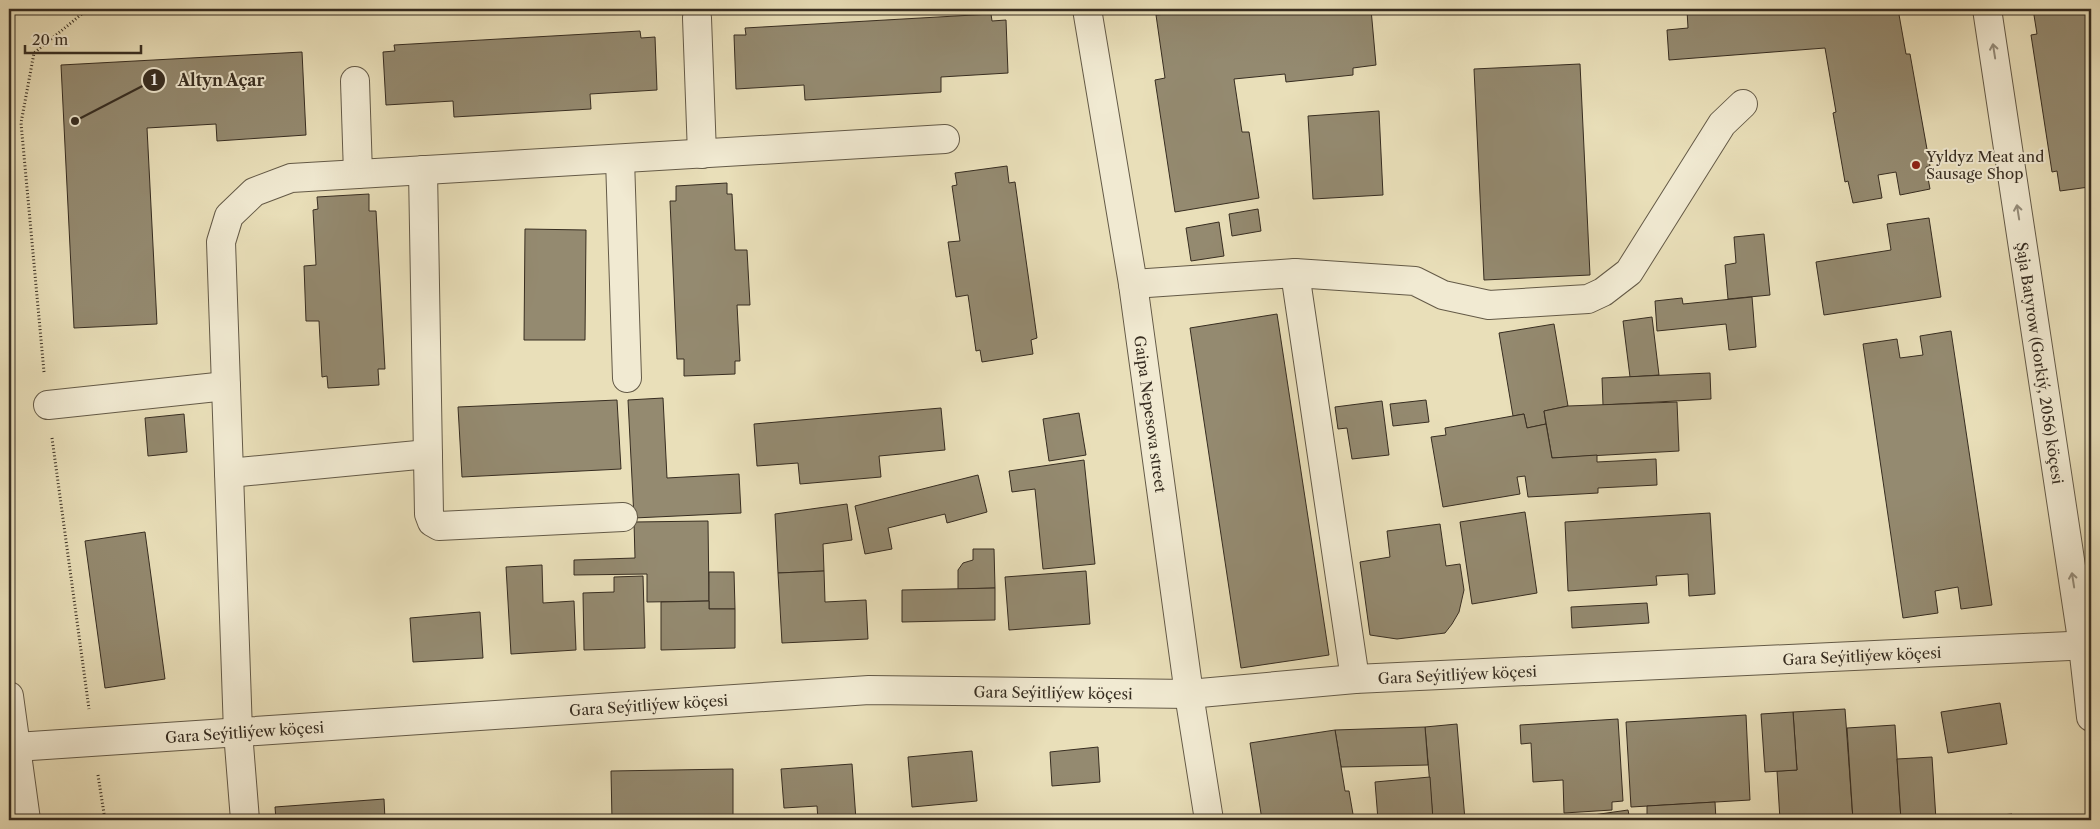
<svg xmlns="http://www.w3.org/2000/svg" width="2100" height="829" font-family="'Libre Caslon Text',serif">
  <rect width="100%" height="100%" fill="#e9dfb9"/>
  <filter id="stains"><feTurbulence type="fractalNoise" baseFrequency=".004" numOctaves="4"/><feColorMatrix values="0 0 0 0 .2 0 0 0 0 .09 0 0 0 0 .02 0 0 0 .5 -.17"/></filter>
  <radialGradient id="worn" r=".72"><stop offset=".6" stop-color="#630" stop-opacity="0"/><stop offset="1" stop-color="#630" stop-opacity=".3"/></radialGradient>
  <g fill="#948a70" stroke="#372d21">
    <path d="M1220,9H1371L1376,65L1353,68V75L1286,82L1285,74L1234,79L1242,132H1249L1259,198L1175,212L1155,80L1165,78L1156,15Z"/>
    <path d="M1665,9H1898L1906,54H1910L1930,166L1926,167L1930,189L1900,195L1896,172L1878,175L1882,198L1853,203L1848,181L1845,182L1833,113L1836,112L1825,48L1669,60L1667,30L1688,28L1687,10L1666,11Z"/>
    <path d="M2033,9H2091V166H2086L2089,187L2060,191L2057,171L2052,172L2031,35L2037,34Z"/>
    <path d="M991,14L992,21L1006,20L1008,73L941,77V92L805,100L804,85L736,89L734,35H746L745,28Z"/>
    <path d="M640,31L641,38L655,37L657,90L590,94L591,109L454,117L453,101L386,105L383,52L395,51L394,45Z"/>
    <path d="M302,52L306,135L217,141L216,124L147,128L157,324L74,328L61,65Z"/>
    <path d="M1580,64L1590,275L1484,280L1474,69Z"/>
    <path d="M1379,111L1383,195L1313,199L1308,116Z"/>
    <path d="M1007,166L1009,183L1015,182L1037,338L1031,340L1033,354L982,362L980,350L976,351L968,295L956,297L948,242L960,241L952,186L957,185L955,173Z"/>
    <path d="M727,183V194H732L735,250H747L750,305H737L740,361H735V374L684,376V359H677L670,201H676V186Z"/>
    <path d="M369,194V211H376L385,369H378L379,385L328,388L327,376L322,377L319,321H306L304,266L316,265L313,210L318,209L317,197Z"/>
    <path d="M1258,209L1261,231L1232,236L1229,214Z"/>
    <path d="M1929,218L1941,297L1824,315L1816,262L1891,250L1887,224Z"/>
    <path d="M1219,222L1224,256L1191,261L1186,228Z"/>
    <path d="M525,229L586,230L585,340H524Z"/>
    <path d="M1764,234L1770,295L1728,299L1725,265L1736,263L1734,237Z"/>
    <path d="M1752,297L1756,347L1729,350L1726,324L1657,331L1655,301L1682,298L1683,304Z"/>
    <path d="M1277,314L1329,655L1241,668L1190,328Z"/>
    <path d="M1652,317L1659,375L1630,377L1623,321Z"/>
    <path d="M1554,324L1568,406L1544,411L1546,424L1527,428L1524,414L1513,416L1499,333Z"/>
    <path d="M1951,331L1992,605L1961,609L1958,587L1935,591L1938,613L1903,618L1863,344L1897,339L1900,358L1923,355L1920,336Z"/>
    <path d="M1710,373L1711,399L1603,405L1602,378Z"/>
    <path d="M663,398L667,478L739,474L741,513L634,518L628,400Z"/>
    <path d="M617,400L621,469L462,477L458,407Z"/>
    <path d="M1426,400L1429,422L1393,426L1390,404Z"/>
    <path d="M1382,401L1389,455L1352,459L1347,428L1338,429L1335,407Z"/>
    <path d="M1677,402L1679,451L1552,458L1544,411L1568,406Z"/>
    <path d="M941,408L945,450L879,456L881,477L800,484L798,463L757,466L754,424Z"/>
    <path d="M1079,413L1086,455L1049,461L1043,419Z"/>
    <path d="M184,414L187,452L148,456L145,418Z"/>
    <path d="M1524,414L1527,428L1546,424L1552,458L1597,455V462L1656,459L1657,485L1598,488V493L1528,497L1525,476L1517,477L1520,494L1443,507L1431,437L1446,435L1445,428Z"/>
    <path d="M2087,417H2091V442Z"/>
    <path d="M1084,460L1095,564L1043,569L1035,489L1012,492L1009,471Z"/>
    <path d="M978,475L987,512L947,523L945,514L888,528L892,549L865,554L855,506Z"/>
    <path d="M847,504L852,540L823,544L824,571L778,573L775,514Z"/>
    <path d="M1525,512L1537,593L1472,604L1460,522Z"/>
    <path d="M1710,513L1715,594L1689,596L1688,574L1656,576L1657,585L1568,591L1565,522Z"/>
    <path d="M708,521L709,601L647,602V574L574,575V560L635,558L634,522Z"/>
    <path d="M1440,524L1446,566L1460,564L1464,590L1459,612L1452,624L1445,633L1397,639L1370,635L1360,562L1390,557L1387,531Z"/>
    <path d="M145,532L165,679L105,688L85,541Z"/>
    <path d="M973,549H994L995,588L958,589V570L963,563L973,560Z"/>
    <path d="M542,565L543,603L574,601L576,650L511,654L506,567Z"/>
    <path d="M824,571L825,602L866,600L868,639L782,643L778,573Z"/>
    <path d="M1086,571L1090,624L1009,630L1005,577Z"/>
    <path d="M709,572H734L735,609H709Z"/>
    <path d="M643,576L645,648L584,650L583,593L614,592V577Z"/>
    <path d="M995,588V620L902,622V590Z"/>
    <path d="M709,601V609H735V648L661,650V602Z"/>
    <path d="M1647,603L1649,623L1572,628L1571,607Z"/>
    <path d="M480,612L483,658L413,662L410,618Z"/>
    <path d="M2000,703L2007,744L1948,753L1941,712Z"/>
    <path d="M1845,709L1853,820H1780L1777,771L1797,770L1793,712Z"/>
    <path d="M1793,712L1797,770L1765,772L1761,714Z"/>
    <path d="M1746,715L1750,800L1631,807L1626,722Z"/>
    <path d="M1618,719L1623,801L1612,802V810L1564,813L1563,780L1533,782L1531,743L1521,744L1520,725Z"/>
    <path d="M1457,724L1465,820H1433L1425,727Z"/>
    <path d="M1895,725L1901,820H1853L1847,728Z"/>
    <path d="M1425,727L1428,765L1341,767L1335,730Z"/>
    <path d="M1335,730L1345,791H1349L1354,820H1262L1250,743Z"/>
    <path d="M1098,747L1100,782L1052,786L1050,752Z"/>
    <path d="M972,751L977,801L912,807L908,757Z"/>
    <path d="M1932,757L1936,820H1901L1897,759Z"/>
    <path d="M852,764L856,820H818L817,806L784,808L781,769Z"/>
    <path d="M733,769V820H612L611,771Z"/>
    <path d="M1430,777L1433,820H1378L1375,782Z"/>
    <path d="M384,799L385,820H276L275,807Z"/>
    <path d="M1715,802L1716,820H1647V806Z"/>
    <path d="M1628,810L1630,820H1579V817Z"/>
    <path d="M2012,814L2013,820H1962L1961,819Z"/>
    <path d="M1570,817L1571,820H1536Z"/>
  </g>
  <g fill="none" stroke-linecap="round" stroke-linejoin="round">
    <g stroke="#645a47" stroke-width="30">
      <g id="minor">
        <path id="s1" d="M1087,9L1133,284L1189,694L1209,820"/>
        <path id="s2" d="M1987,9L2083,646L2091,717"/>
        <path d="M697,18L702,154"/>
        <path d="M355,81L358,174"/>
        <path d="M620,159L627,378"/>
        <path d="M423,170L429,514L432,522L439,526L623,517"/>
        <path d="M1295,273L1355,679"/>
        <path d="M1133,284L1295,273L1415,281L1443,295L1489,305L1588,299L1603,292L1629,272L1722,124L1743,104"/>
        <path d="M48,405L226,386"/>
        <path d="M229,473L428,454"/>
        <path d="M9,696L26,820"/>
        <path id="s3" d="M16,747L869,690L1189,694L1355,679L2091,645"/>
        <path d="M245,820L238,732L221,242L229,216L254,192L291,178L945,139"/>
      </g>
    </g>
    <g stroke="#372d21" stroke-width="3" stroke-dasharray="1 2.5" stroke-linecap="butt">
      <path d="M44,372L21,123L34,53L88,9"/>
      <path d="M52,438L89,709"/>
      <path d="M98,775L105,820"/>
    </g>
    <use href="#minor" stroke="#f1ead2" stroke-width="28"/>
  </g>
  <defs><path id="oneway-shaft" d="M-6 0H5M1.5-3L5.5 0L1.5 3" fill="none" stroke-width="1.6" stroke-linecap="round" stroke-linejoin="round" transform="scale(1.25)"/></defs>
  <g stroke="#948c7a">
    <use href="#oneway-shaft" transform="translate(1994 51) rotate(-99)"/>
    <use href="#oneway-shaft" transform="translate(2018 212) rotate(-99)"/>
    <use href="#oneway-shaft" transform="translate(2073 580) rotate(-99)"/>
  </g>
  <circle fill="#8f2418" stroke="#f1ead2" stroke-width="2" cx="1916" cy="165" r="5"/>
  <g text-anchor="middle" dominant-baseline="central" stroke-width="4" stroke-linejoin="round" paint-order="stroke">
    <g font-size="15" fill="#372d21" stroke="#f1ead2" text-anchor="start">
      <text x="1926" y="156">Yyldyz Meat and<tspan x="1926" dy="17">Sausage Shop</tspan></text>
    </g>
    <g font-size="15" fill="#372d21" stroke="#f1ead2">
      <text stroke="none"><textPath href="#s2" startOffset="358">Şaja Batyrow (Gorkiý, 2056) köçesi</textPath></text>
      <text stroke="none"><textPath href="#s1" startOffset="410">Gaipa Nepesova street</textPath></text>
      <text stroke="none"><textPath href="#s3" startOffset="1849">Gara Seýitliýew köçesi</textPath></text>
      <text stroke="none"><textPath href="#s3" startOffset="1444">Gara Seýitliýew köçesi</textPath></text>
      <text stroke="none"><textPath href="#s3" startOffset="1039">Gara Seýitliýew köçesi</textPath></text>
      <text stroke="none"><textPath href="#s3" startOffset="634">Gara Seýitliýew köçesi</textPath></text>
      <text stroke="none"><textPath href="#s3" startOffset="229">Gara Seýitliýew köçesi</textPath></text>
    </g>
  </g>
  <path fill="none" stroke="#372d21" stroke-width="2" d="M75 121L154 80"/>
  <g fill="#372d21" stroke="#f1ead2" stroke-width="2">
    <circle cx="75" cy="121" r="5"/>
    <circle cx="154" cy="80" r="12"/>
  </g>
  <g font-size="15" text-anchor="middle" font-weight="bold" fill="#fff">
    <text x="154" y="85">1</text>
  </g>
  <g font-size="16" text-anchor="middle" font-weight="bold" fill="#372d21" stroke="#f1ead2" stroke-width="4" stroke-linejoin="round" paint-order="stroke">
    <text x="221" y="86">Altyn Açar</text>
  </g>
  <rect width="2100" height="829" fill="none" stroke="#e9dfb9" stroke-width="30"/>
  <rect x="10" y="10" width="2080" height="809" fill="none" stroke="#372d21" stroke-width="2.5"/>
  <rect x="15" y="15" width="2070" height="799" fill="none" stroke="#372d21"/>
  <path d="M25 45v8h116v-8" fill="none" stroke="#372d21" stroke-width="2.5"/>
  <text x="32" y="45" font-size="15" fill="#372d21" stroke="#f1ead2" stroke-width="4" paint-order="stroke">20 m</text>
  <rect width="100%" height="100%" filter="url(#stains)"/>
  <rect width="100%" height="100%" fill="url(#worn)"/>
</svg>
